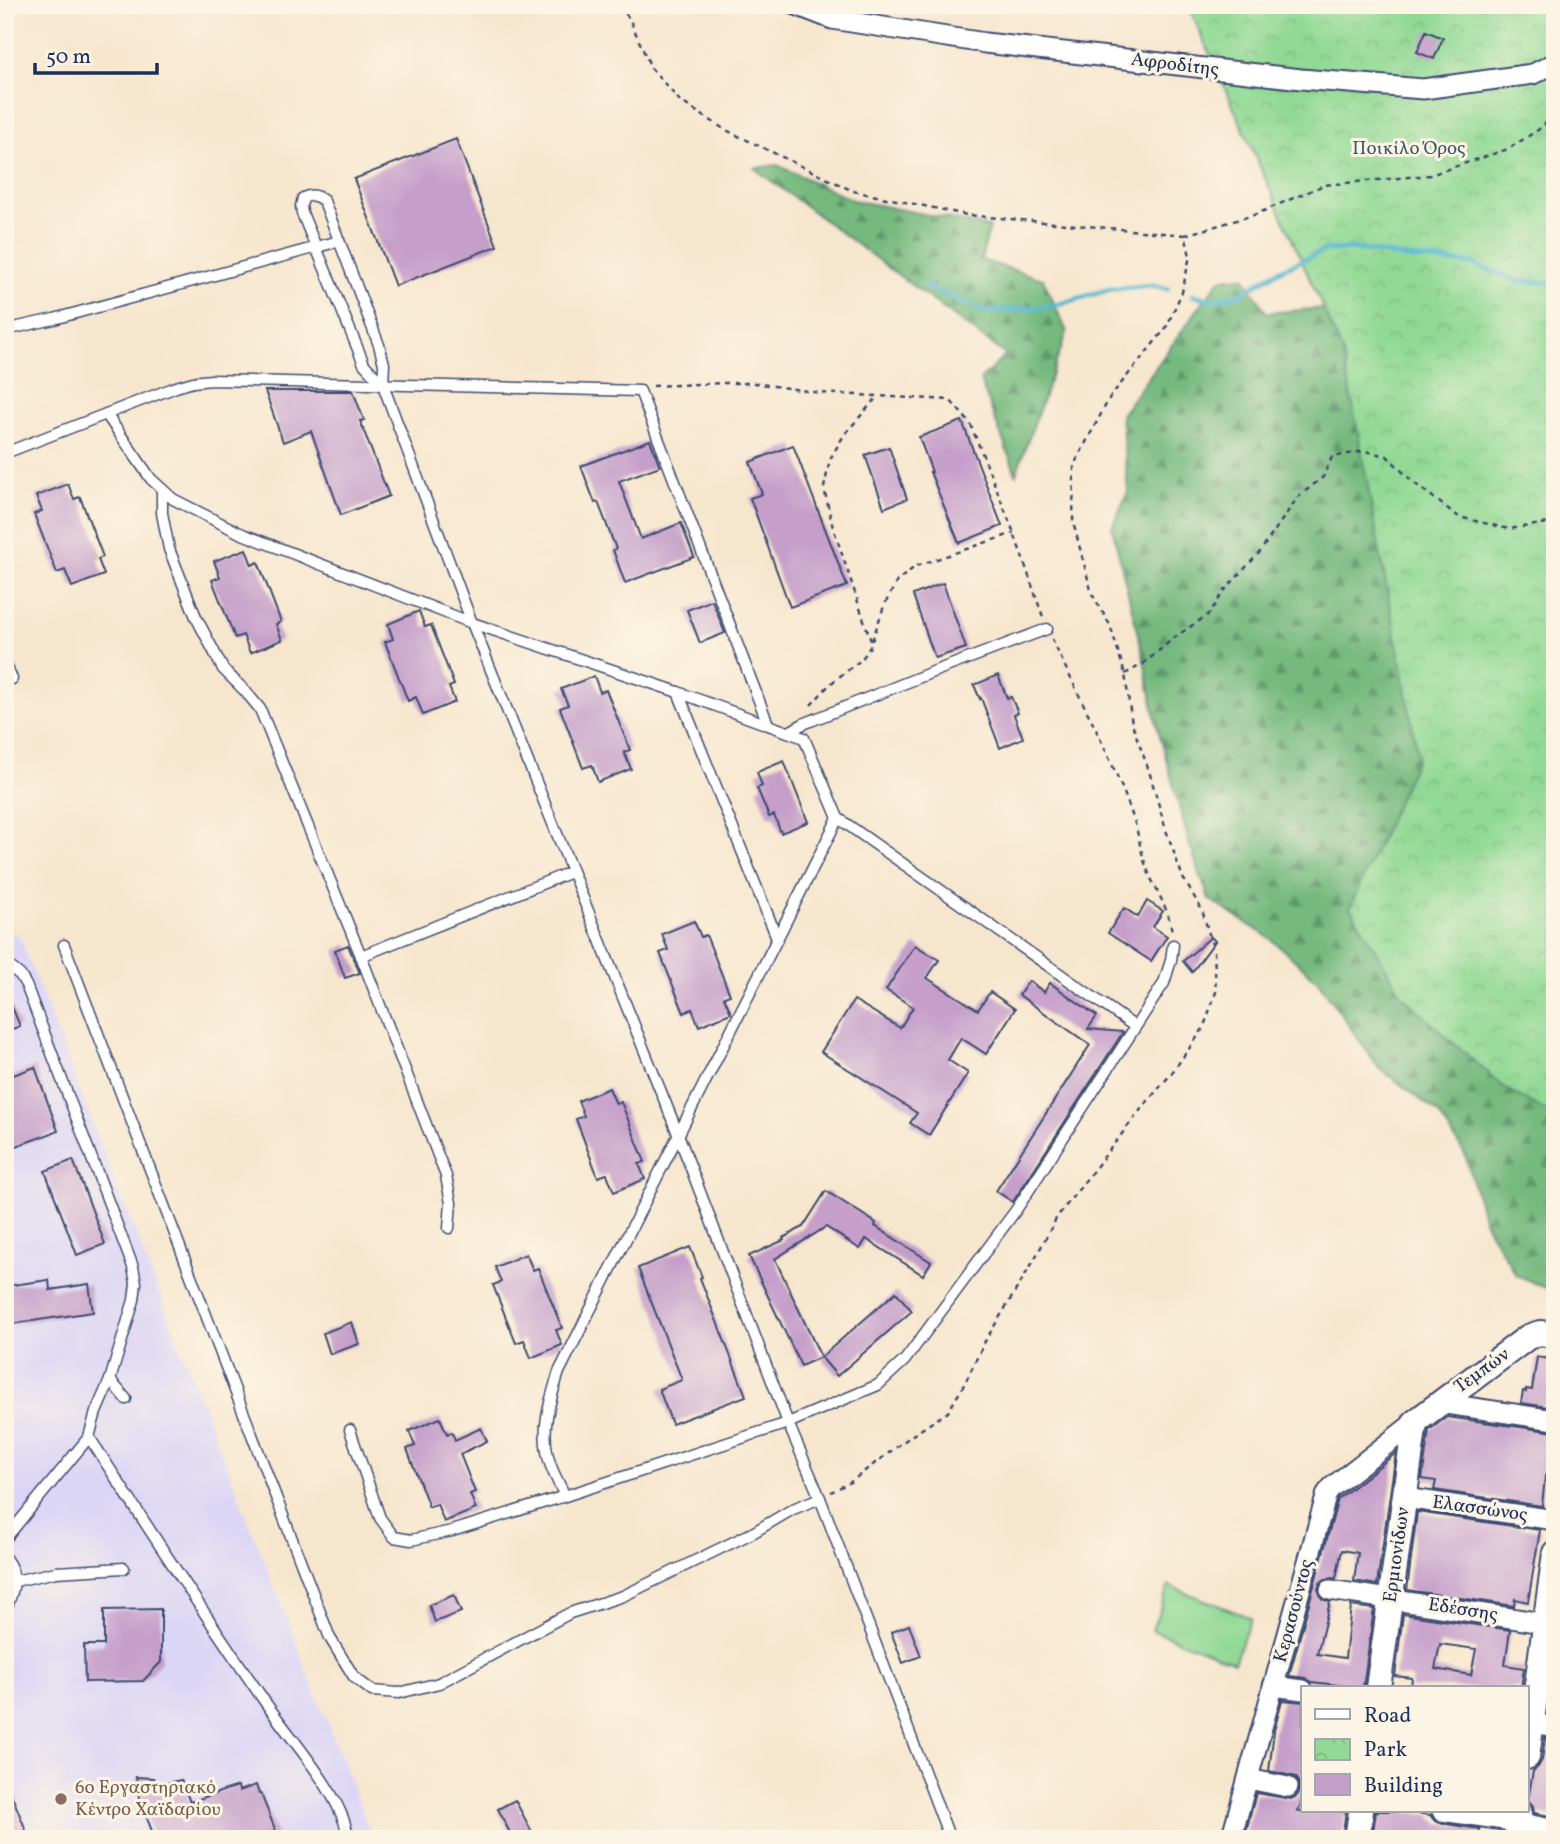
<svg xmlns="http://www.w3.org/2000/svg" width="1560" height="1844" font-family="Vollkorn,serif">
  <defs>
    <pattern id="forest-firs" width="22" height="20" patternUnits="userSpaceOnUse" patternTransform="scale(1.75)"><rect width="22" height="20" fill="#74b97e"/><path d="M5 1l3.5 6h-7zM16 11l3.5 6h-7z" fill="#5e976a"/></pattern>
    <pattern id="park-crowns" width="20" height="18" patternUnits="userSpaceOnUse" patternTransform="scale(1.75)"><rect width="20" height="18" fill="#91d994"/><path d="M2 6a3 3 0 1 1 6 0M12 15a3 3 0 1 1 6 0" fill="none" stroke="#7cbb82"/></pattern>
  </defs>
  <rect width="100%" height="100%" fill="#fcf5e5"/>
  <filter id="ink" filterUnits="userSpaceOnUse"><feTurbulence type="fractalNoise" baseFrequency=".0143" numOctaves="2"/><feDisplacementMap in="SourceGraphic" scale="14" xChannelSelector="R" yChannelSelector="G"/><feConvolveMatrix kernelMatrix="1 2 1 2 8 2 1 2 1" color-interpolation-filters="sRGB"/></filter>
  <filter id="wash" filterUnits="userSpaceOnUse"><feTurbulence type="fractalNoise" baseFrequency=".00686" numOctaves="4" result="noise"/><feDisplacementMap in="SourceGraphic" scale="28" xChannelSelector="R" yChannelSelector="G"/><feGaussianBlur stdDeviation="1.57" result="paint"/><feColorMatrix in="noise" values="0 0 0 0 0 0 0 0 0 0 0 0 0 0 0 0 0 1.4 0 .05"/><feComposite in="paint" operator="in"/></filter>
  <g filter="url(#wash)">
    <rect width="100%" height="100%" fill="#f7e6ce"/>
    <path fill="#dcd6f6" d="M18,933L373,1839H5V936Z"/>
    <g fill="url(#forest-firs)" stroke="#48746e" stroke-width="2">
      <path d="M777,165L852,200L990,227L981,260L1043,279L1067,332L1016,474L980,380L1006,355L754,168Z"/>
      <path d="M1244,277L1267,313L1337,307L1555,970V1292L1516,1275L1485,1223L1465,1154L1438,1113L1378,1067L1318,981L1271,939L1209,899L1189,843L1157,725L1142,650L1112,527L1128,492L1121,415L1220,279Z"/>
    </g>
    <path fill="url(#park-crowns)" stroke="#568479" stroke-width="2" d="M1188,5H1555V1116L1506,1089L1440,1031L1403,996L1350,907L1418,756L1343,353Z"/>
    <path fill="#91d994" stroke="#568479" stroke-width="2" d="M1169,1586L1251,1618L1234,1662L1152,1630Z"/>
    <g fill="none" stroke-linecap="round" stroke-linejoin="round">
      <g stroke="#53b7d2" stroke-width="5">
        <path d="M925,286L987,312L1053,306L1111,289L1153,285L1168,289"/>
        <path d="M1193,295L1214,300L1238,295L1282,269L1325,250L1358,249L1409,258L1474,264L1518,281L1555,283"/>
      </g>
    </g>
    <g id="blocks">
      <g fill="#c59eca" fill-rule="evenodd">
        <path d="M1426,31L1443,38L1434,59L1417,52Z"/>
        <path d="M456,139L497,246L395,286L354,179Z"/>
        <path d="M265,391H353L364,420L360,421L389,496L341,515L311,431L283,442Z"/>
        <path d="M962,421L1002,526L959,543L930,472H932L919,437Z"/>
        <path d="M650,440L660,466L619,481L641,539L681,523L694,557L625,583L613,550L616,549L598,502L595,503L581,466Z"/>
        <path d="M793,445L847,586L790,607L750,498L762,494L750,462Z"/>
        <path d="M889,447L907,499L884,508L865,455Z"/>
        <path d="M68,484L74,499L80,497L103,557L98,559L104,575L72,587L65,570L57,573L34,514L42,511L36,496Z"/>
        <path d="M246,549L252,565L258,562L281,622L276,624L282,640L250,653L243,635L235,638L212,580L220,577L214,561Z"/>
        <path d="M943,583L966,648L935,658L913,595Z"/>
        <path d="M712,600L725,633L700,643L687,610Z"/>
        <path d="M419,611L425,627L431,625L454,685L449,687L455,702L423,715L416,697L408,701L385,642L393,639L388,624Z"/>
        <path d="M998,675L1007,698L1011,697L1018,713L1014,715L1023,738L1000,748L981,698L980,699L974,685Z"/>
        <path d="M594,676L600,692L606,690L630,750L624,752L631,769L598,782L592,765L583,768L560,708L568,705L561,689Z"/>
        <path d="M784,761L808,822L781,833L774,815L769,817L757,788L762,786L757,772Z"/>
        <path d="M1147,901L1163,911L1153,927L1167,936L1151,961L1108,933L1124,908L1138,917Z"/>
        <path d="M694,921L701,937L706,935L730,995L724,997L731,1013L699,1026L692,1009L684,1013L660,953L668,950L662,934Z"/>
        <path d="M1211,937L1215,941L1192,972L1183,961Z"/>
        <path d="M348,945L360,973L345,978L335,950Z"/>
        <path d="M915,945L939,960L927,978L978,1010L990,992L1015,1009L986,1054L961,1038L948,1060L968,1073L929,1135L910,1123L917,1113L821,1052L854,1000L900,1028L913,1007L886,990Z"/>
        <path d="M1029,981L1044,992L1050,983L1097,1016L1088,1029L1123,1032L1013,1202L996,1191L1090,1045L1019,995Z"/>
        <path d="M5,990L20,1026L5,1032Z"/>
        <path d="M35,1067L58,1131L11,1148L5,1132V1078Z"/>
        <path d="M609,1088L616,1104L621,1102L645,1162L639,1164L645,1179L614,1192L607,1174L598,1177L576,1119L584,1116L578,1101Z"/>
        <path d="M73,1160L105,1244L77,1255L45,1171Z"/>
        <path d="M826,1191L876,1223L875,1226L931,1262L923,1275L866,1239L860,1249L826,1227L775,1259L821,1357L801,1366L749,1256L784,1240L783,1238L803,1227Z"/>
        <path d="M690,1247L702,1277L700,1278L746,1396L672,1424L659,1389L682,1380L638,1268Z"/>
        <path d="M526,1254L533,1270L538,1268L562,1328L556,1330L562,1345L531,1358L524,1340L516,1343L493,1285L501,1282L495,1267Z"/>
        <path d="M49,1280L50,1290L89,1284L93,1312L5,1325V1286Z"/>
        <path d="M896,1292L912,1311L837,1376L821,1357Z"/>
        <path d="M352,1322L359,1344L330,1354L323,1333Z"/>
        <path d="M1537,1357L1555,1360V1408L1521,1403L1523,1391L1526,1392V1389L1532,1390Z"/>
        <path d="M1447,1417L1555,1432L1552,1467L1545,1476L1542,1506L1434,1490L1436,1481L1422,1479L1429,1430Z"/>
        <path d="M440,1418L447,1434L452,1432L455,1440L481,1428L487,1441L460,1454L475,1492L470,1494L476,1509L444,1522L437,1504L429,1507L407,1449L415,1446L409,1431Z"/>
        <path d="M1396,1453L1377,1585L1354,1581L1358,1553L1342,1550L1336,1578L1325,1579L1320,1583L1318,1589L1322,1599L1330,1602L1317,1654L1345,1658L1351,1606L1374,1609L1363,1688L1312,1682L1305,1678L1289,1676L1338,1499Z"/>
        <path d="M1417,1512L1540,1530L1528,1602L1515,1599L1514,1606L1407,1590Z"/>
        <path d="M454,1595L461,1612L435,1622L429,1605Z"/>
        <path d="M161,1609V1662L143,1681L85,1682L84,1645H104V1610Z"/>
        <path d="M1403,1614L1510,1630L1505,1665L1524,1668L1521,1688H1411L1412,1678L1395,1676ZM1440,1644L1476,1649L1471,1675L1435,1669Z"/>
        <path d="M909,1625L921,1656L903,1663L891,1632Z"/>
        <path d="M1551,1695H1555V1715L1548,1713Z"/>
        <path d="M1282,1700L1303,1702V1798L1298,1811H1346L1342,1839H1244L1256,1793L1291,1799L1297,1796L1300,1790V1784L1296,1777L1269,1771L1274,1731Z"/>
        <path d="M1545,1738L1555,1739V1817L1534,1813L1533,1806L1528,1800L1533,1771L1538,1767L1542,1760Z"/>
        <path d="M136,1777L153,1778L163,1784L181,1780L190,1802L238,1786L239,1791L256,1785L259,1794H261L279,1839H155L139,1797Z"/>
        <path d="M6,1781L27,1833L16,1839H5Z"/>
        <path d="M515,1800L532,1832L519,1839H513L498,1809Z"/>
        <path d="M1376,1811H1399L1430,1815L1434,1820L1440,1823L1480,1829L1478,1839H1372Z"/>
      </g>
    </g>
  </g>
  <g filter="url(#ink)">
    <use href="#blocks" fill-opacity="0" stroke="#3c4a6f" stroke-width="2"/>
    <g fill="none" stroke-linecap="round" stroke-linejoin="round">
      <g stroke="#3c4a6f" stroke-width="13">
        <g id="service">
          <path d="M5,330L54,319L339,241"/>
          <path d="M383,385L384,364L379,345L324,201C316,195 312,194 303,198L301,206L302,213L364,364L383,385L472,623L678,1134L788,1423L820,1498L950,1839"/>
          <path d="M106,414L151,479L173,499L240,533L472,623L678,692L804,738L838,818L1134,1026"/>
          <path d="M5,453L176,387L193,382L211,380L640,391L768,724"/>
          <path d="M162,489V513L169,549L196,617L223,669L246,692L260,709L361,956L446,1176L451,1203L449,1228"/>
          <path d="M5,662L12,679"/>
          <path d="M678,692L777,938"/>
          <path d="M789,732L803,724L930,673L1047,629"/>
          <path d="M64,945L330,1638L354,1677L372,1691L399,1693L439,1683L570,1613L623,1596L754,1532L793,1509L820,1498"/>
          <path d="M361,956L571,872"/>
          <path d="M5,963L20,975L26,985L133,1267L136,1283L134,1300L110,1380L96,1412L89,1437L5,1539"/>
          <path d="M110,1380L126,1399"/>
          <path d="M350,1430L380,1518L394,1537L411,1540L452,1531L565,1496L788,1423L878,1385L905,1360L1016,1210L1164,983L1171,960L1173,945"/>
          <path d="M89,1437C146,1524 203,1613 263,1699C287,1735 345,1797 348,1839"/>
          <path d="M565,1496C560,1485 552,1472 549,1460C540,1429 550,1401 559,1372L838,818"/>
          <path d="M5,1558C20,1578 13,1590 5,1612"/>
          <path d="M15,1581L56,1572L124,1568"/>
        </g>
      </g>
      <g stroke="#3c4a6f" stroke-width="23">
        <g id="minor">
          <path d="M796,5L832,19L985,43L1301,79L1423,89L1533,74L1555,63"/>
          <path d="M1439,1403L1555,1420"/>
          <path d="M1405,1498L1555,1520"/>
          <path d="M1330,1590L1555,1625"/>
          <path d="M1273,1686L1303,1690"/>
          <path d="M1527,1722L1555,1727"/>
          <path d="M1248,1779L1288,1787"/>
          <path d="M1442,1811L1518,1822L1555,1830"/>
          <path d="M1231,1839L1327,1493L1332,1487L1415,1422"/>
        </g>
      </g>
      <g stroke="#3c4a6f" stroke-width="28">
        <g id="tertiary">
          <path d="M1378,1688L1415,1422L1528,1337L1540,1333L1555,1335"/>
          <path d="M1527,1757L1555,1553"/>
          <path d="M1357,1839L1361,1811"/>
          <path d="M1516,1839L1519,1811"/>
        </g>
      </g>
      <g stroke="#3c4a6f" stroke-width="2.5" stroke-dasharray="5 5" stroke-linecap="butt">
        <path d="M620,5L630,20L651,68L680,101L724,129L853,191L967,215L1185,235L1190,256L1182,292L1166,328L1110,397L1074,465L1073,522L1092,594L1110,625L1125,674L1132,724L1149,771L1166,830L1183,878L1202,910L1214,951L1216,992L1203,1029L1171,1074L1142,1108L1057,1217L1033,1262L984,1343L965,1383L948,1412L911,1436L849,1483L831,1492"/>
        <path d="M1185,235L1254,215L1324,185L1430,175L1508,149L1538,130L1555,115"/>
        <path d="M653,386L724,383H754L820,393L950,400L970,423L1014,533L1043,617"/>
        <path d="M1052,639C1080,700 1116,763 1136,827C1139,839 1141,851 1145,863C1153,888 1169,906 1172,933"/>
        <path d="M871,641L832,524L824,488L830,459L844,435L878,396"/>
        <path d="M1125,674L1143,664L1175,637L1209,614L1225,590L1259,553L1298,497L1323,477L1332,457L1365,451L1387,456L1414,483L1459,517L1509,529L1555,522"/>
        <path d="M811,705L830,684L861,660L870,647L884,606L897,581L916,566L1014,533"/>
      </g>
      <use href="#service" stroke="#fff" stroke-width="10"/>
      <use href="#minor" stroke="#fff" stroke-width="19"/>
      <use href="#tertiary" stroke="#fff" stroke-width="24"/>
    </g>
  </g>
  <circle fill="#8d6e63" stroke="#fcf5e5" stroke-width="2.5" cx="61" cy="1799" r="7"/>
  <g text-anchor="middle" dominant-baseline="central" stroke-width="6" stroke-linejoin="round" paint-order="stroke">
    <g font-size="19" fill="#1b2f5e" stroke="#fcf5e5">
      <text transform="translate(1175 65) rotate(7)">Αφροδίτης</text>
      <text transform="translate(1482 1371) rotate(-36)">Τεμπών</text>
      <text transform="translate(1480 1509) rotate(8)">Ελασσώνος</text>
      <text transform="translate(1397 1555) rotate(-82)">Ερμιονίδων</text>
      <text transform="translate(1463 1610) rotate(9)">Εδέσσης</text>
      <text transform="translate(1294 1611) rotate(-75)">Κερασούντος</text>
    </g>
    <g font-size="19" fill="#385a6c" stroke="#fcf5e5">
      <text x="1409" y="149">Ποικίλο Όρος</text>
    </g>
    <g font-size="19" fill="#785e54" stroke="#fcf5e5" text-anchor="start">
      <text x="75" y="1788">6ο Εργαστηριακό<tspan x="75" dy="22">Κέντρο Χαϊδαρίου</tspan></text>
    </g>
  </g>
  <rect width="1560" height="1844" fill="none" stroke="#fcf5e5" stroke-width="28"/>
  <rect x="1301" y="1686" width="228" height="126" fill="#fcf5e5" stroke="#a2a6af" stroke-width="2"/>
  <rect x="1315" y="1709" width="35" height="10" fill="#ffffff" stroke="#a2a6af" stroke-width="2"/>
  <text x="1364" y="1722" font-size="21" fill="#1b2f5e">Road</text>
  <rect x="1315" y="1739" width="35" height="21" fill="url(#park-crowns)" stroke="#a2a6af" stroke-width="2"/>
  <text x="1364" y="1756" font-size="21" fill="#1b2f5e">Park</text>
  <rect x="1315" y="1774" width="35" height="21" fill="#c59eca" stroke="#a2a6af" stroke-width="2"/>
  <text x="1364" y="1792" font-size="21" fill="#1b2f5e">Building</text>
  <path d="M35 63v10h122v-10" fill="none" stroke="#1b2f5e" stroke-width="3.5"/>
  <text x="46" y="63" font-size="21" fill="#1b2f5e" stroke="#fcf5e5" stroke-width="5" paint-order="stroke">50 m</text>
</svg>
